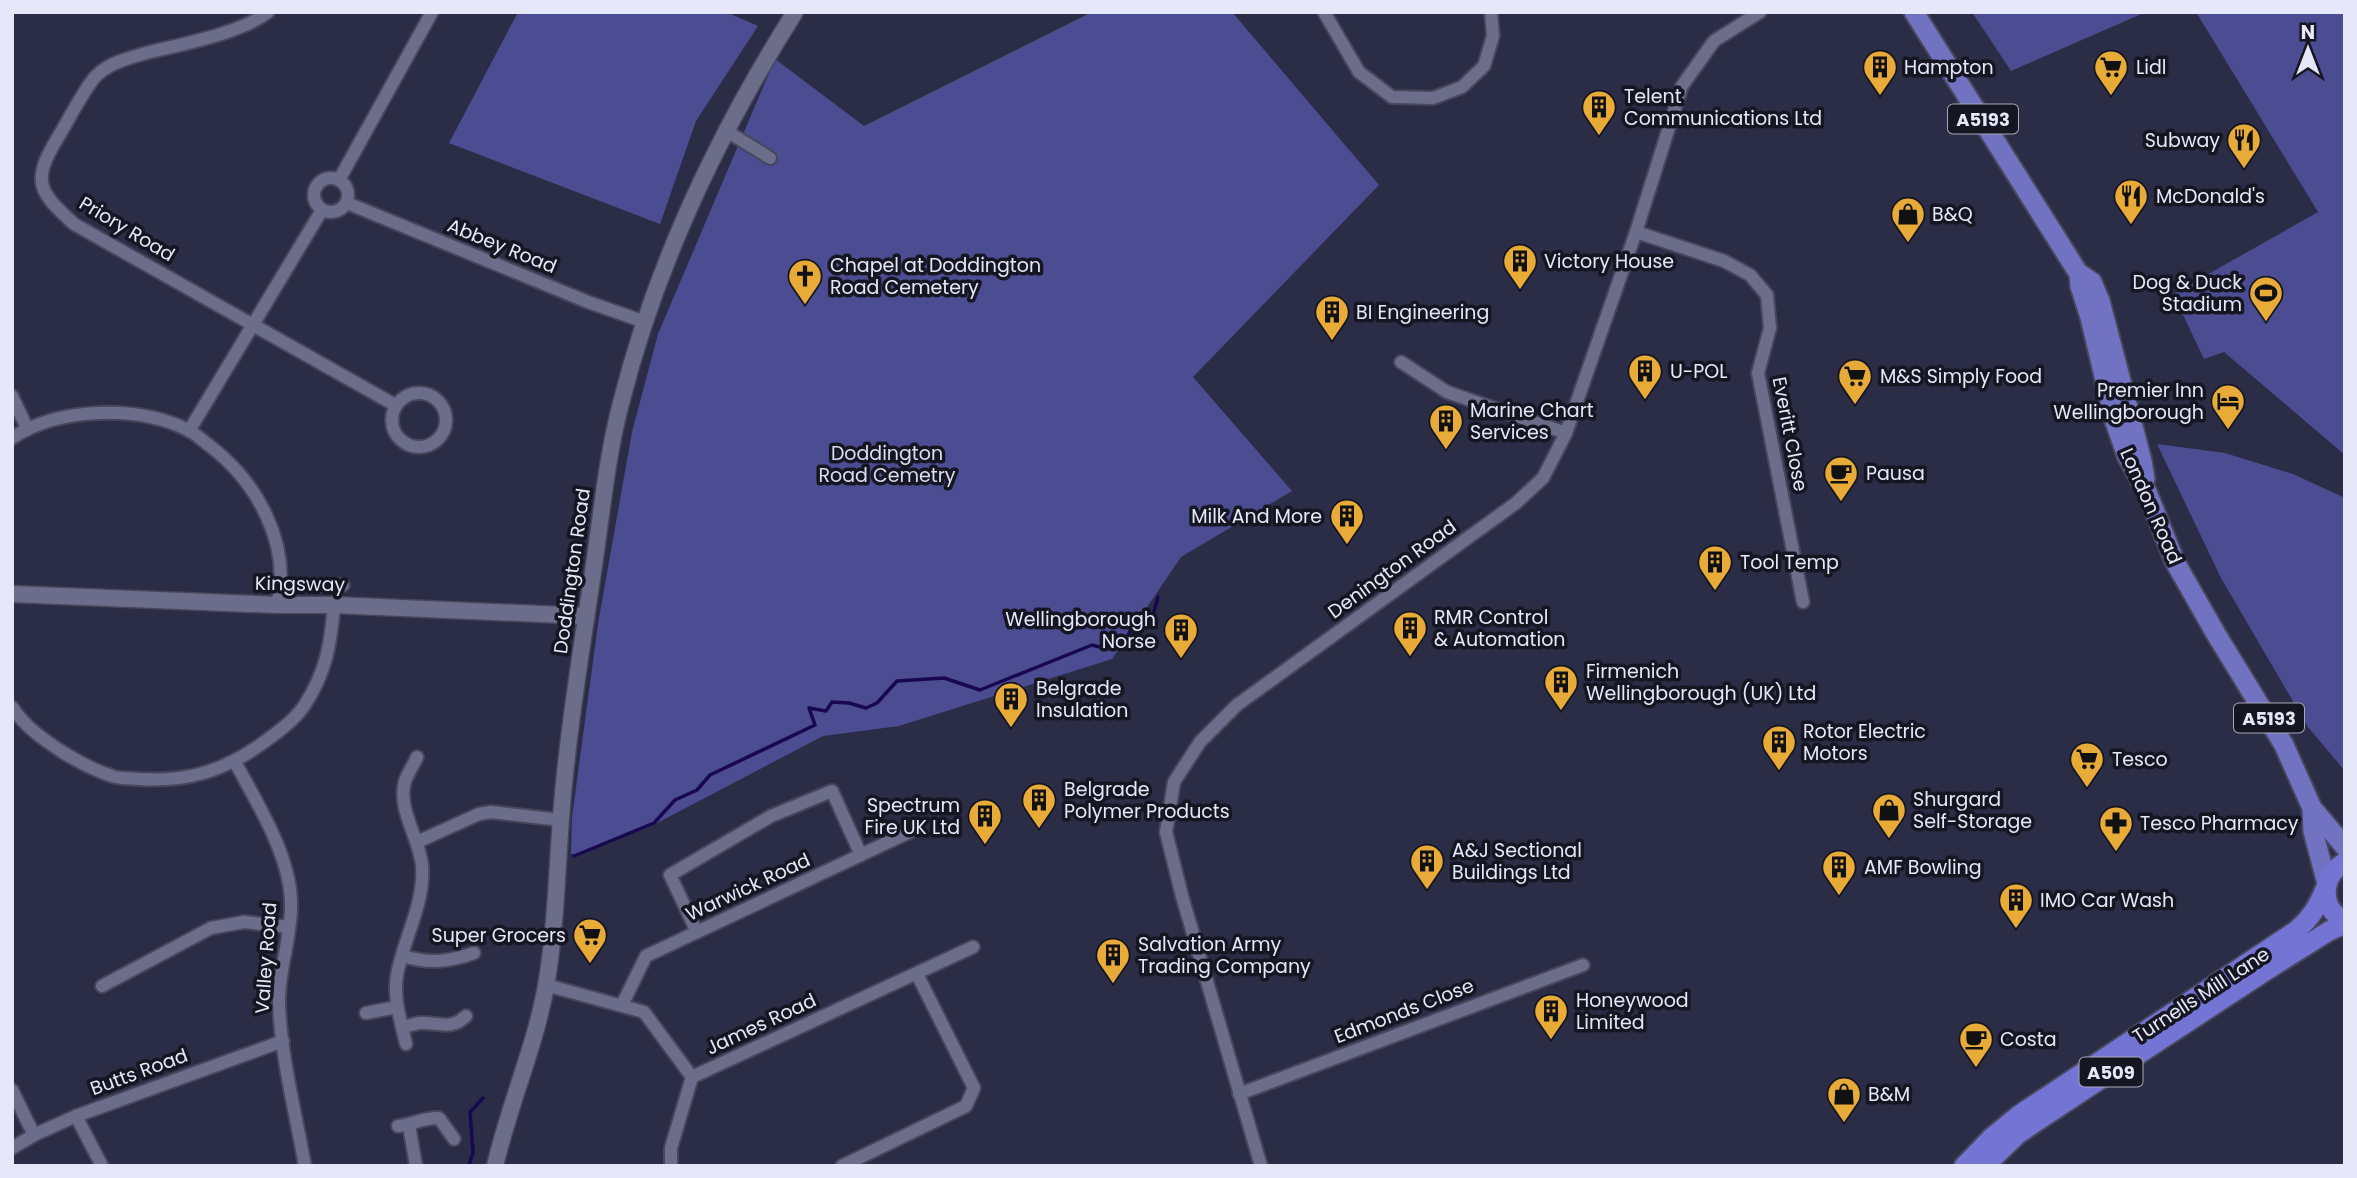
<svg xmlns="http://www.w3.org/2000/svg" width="2357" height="1178" font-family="Poppins,sans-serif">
  <rect width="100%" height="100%" fill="#2b2c46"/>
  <g fill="#4c4c92">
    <path d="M518,12H726L758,26L696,121L660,224L449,143Z"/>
    <path d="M1092,12H1232L1379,185L1193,377L1292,491L1181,557L1112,659L899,726L823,736L657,823L574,856V854H571L572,817L598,624L632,432L658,334L775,59L864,126Z"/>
    <path d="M1972,12H2146L2011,71Z"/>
    <path d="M2196,12H2345V455L2224,352L2204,359L2173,294L2318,212Z"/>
    <path d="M2157,444L2225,453L2293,474L2345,498V771L2308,727L2221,578Z"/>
  </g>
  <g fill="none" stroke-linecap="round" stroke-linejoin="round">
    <g stroke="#180850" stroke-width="3.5">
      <path d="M574,856L654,823L675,800L697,790L710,775L815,725L809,708L826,711L832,702L849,703L866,708L877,703L897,681L944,678L980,690L1092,645L1107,649L1125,645C1130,628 1134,618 1153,616L1158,597"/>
      <path d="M469,1166L473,1152L470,1112L483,1098"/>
    </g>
    <g stroke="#46475c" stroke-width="16">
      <g id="minor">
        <path d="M268,12C240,34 181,44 146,53C129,58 111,62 97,75C86,85 67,123 57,139C31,182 39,192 74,224L395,405"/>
        <path d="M1324,12L1359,72L1392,97L1433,98L1462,87L1484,66L1493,36L1491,12"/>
        <path d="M725,130L770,158"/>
        <circle cx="331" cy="195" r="17"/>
        <path d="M339,180L432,12"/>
        <path d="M347,203L588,302L645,322"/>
        <path d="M1636,232L1724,261L1750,275L1767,295L1770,328L1758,373L1803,602"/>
        <path d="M1401,362L1447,392L1566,433"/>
        <circle cx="419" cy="420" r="27"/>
        <path d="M12,396L27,428"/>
        <path d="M189,431L322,210"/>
        <path d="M12,438C59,407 138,405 188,430C196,434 203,441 210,446C257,482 292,545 277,605"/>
        <path d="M282,585H343"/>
        <path d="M12,707C25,727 44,740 64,753C79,762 96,771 112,776C120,779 130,778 139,779C186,782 221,772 260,745C274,735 294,721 304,706C326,673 331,643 334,605"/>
        <path d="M235,762C257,803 292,858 291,906C291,938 279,969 279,1001C280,1053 296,1115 305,1166"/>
        <path d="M417,842L479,814L491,812L561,820"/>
        <path d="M697,932L670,875L771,816L832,791L861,855"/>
        <path d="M403,956C429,964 449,962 474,953"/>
        <path d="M546,985L644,1012L692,1077L973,947"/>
        <path d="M102,986L211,928L244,922L289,927"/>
        <path d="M622,1005L646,956L916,829"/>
        <path d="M366,1013L397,1007"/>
        <path d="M402,1027C408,1026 414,1024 420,1023C438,1022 451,1031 466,1016"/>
        <path d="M406,1044C401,1022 393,998 397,975C404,937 425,904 422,865C419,837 397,809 405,781C408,773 414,764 417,757"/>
        <path d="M12,1090L34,1135"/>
        <path d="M1239,1094L1583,965"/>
        <path d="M76,1116L102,1166"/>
        <path d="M409,1125L416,1166"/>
        <path d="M398,1126C413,1124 426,1117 439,1118L454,1139"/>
        <path d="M12,1148L34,1135L76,1116L283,1041"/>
        <path d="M671,1166V1148L692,1077"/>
        <path d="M842,1166L966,1106L974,1088L917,974"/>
        <path d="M1261,1166L1182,896L1166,832L1174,782L1200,742L1237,705L1516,503L1543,478L1566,433L1636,232L1682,86L1714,41L1760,12"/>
      </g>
    </g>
    <g stroke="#46475c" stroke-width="19">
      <g id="tertiary">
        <path d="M12,594L277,605H334L586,616"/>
        <path d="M495,1166C509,1105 535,1047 546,986C558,916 557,844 565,774C572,704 584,634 594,565C602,511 607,456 621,403C656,264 718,134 795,12"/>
      </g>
    </g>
    <g stroke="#46475c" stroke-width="23">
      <g id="primary">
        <path d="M1914,12L2079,274L2080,286L2090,317L2115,422L2127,456L2147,492L2175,562L2216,634L2284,745L2312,808L2313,831L2327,884"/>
        <path d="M2080,274L2092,282L2100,301L2142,461L2145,479"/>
        <path d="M2312,808L2345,847"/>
      </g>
    </g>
    <g stroke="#46475c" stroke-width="23">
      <g id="trunk">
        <path d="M2345,862C2321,876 2319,908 2345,921"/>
        <path d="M1964,1166L1992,1137L2019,1115L2297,930C2311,918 2318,906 2325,889"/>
        <path d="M1985,1166L2018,1134L2084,1090L2267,970L2329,931L2345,924"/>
      </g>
    </g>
    <use href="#minor" stroke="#6b6d8b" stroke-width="12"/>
    <use href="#tertiary" stroke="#6b6d8b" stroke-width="16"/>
    <use href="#primary" stroke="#7272c2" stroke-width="19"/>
    <use href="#trunk" stroke="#7474d4" stroke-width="19"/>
  </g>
  <defs>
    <g id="building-pin" transform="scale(1.75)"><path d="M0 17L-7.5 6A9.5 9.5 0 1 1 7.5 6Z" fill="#e8ab37" stroke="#151621"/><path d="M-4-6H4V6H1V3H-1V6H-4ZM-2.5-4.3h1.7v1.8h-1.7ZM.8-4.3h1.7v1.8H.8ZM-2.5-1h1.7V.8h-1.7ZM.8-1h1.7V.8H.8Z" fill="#111"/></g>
    <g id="supermarket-pin" transform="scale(1.75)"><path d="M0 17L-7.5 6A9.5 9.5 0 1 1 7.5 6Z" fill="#e8ab37" stroke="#151621"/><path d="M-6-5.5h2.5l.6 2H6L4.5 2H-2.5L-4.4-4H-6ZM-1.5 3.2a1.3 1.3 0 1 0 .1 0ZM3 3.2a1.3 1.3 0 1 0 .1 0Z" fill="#111"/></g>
    <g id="restaurant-pin" transform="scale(1.75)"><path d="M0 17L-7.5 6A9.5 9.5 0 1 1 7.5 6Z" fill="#e8ab37" stroke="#151621"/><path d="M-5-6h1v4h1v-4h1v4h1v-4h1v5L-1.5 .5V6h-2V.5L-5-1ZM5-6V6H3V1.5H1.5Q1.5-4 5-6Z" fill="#111"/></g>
    <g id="shop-pin" transform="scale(1.75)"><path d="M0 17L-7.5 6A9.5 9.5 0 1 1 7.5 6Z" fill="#e8ab37" stroke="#151621"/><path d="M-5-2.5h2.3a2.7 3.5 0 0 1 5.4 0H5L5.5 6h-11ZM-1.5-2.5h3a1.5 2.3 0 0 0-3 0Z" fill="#111"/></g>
    <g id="church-pin" transform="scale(1.75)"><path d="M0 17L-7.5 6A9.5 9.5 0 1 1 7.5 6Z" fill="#e8ab37" stroke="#151621"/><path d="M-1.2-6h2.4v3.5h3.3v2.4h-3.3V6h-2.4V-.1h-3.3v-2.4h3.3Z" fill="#111"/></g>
    <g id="stadium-pin" transform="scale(1.75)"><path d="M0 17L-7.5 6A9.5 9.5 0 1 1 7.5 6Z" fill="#e8ab37" stroke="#151621"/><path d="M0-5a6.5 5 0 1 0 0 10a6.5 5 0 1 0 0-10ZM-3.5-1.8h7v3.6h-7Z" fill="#111"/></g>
    <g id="hotel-pin" transform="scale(1.75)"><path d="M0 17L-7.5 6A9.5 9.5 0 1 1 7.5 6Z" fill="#e8ab37" stroke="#151621"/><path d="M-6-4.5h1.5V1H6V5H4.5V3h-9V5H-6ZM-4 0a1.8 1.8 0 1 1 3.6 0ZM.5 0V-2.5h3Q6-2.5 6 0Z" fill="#111"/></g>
    <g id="cafe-pin" transform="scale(1.75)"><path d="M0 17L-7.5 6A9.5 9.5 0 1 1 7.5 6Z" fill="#e8ab37" stroke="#151621"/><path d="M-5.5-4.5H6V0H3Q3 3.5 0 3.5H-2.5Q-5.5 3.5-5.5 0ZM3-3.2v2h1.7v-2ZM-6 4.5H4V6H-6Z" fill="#111"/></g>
    <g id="pharmacy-pin" transform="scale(1.75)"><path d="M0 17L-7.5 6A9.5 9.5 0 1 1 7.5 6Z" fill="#e8ab37" stroke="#151621"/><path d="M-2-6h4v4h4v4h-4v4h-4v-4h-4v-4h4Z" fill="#111"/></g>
  </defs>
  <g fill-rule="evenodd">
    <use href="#building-pin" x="1880" y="67"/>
    <use href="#supermarket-pin" x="2111" y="67"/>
    <use href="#building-pin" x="1599" y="107"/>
    <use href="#restaurant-pin" x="2244" y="140"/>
    <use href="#restaurant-pin" x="2131" y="196"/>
    <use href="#shop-pin" x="1908" y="214"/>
    <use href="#building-pin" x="1520" y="261"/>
    <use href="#church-pin" x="805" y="276"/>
    <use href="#stadium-pin" x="2266" y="293"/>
    <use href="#building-pin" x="1332" y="312"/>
    <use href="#building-pin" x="1645" y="371"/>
    <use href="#supermarket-pin" x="1855" y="376"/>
    <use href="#hotel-pin" x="2228" y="401"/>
    <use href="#building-pin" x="1446" y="421"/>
    <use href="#cafe-pin" x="1841" y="473"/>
    <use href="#building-pin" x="1347" y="516"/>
    <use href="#building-pin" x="1715" y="562"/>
    <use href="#building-pin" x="1410" y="628"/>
    <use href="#building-pin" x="1181" y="630"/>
    <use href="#building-pin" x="1561" y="682"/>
    <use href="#building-pin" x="1011" y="699"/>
    <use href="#building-pin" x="1779" y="742"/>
    <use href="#supermarket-pin" x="2087" y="759"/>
    <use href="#building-pin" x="1039" y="800"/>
    <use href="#shop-pin" x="1889" y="810"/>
    <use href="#building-pin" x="985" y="816"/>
    <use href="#pharmacy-pin" x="2116" y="823"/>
    <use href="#building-pin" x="1427" y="861"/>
    <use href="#building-pin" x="1839" y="867"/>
    <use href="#building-pin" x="2016" y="900"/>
    <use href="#supermarket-pin" x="590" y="935"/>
    <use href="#building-pin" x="1113" y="955"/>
    <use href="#building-pin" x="1551" y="1011"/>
    <use href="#cafe-pin" x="1976" y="1039"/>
    <use href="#shop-pin" x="1844" y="1094"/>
  </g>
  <g text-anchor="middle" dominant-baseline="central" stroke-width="7" stroke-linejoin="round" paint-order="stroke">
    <g fill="#151621" stroke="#a7a8b8" stroke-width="2">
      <rect x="1948" y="104.5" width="70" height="29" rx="5"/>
      <rect x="2234" y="703.5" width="70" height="29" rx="5"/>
      <rect x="2079.5" y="1057.5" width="63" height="29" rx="5"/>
    </g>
    <g font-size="18" font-weight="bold" fill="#e6e7f9">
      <text x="1983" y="119">A5193</text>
      <text x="2269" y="718">A5193</text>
      <text x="2111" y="1072">A509</text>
    </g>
    <g font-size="19" fill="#e6e7f9" stroke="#151621" text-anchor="start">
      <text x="1904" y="67">Hampton</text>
      <text x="2136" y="67">Lidl</text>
      <text x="1624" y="96">Telent<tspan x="1624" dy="22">Communications Ltd</tspan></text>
      <text x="2220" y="140" text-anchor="end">Subway</text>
      <text x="2156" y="196">McDonald's</text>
      <text x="1932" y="214">B&amp;Q</text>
      <text x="1544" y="261">Victory House</text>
      <text x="830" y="265">Chapel at Doddington<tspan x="830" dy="22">Road Cemetery</tspan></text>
      <text x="2242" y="282" text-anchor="end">Dog &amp; Duck<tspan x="2242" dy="22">Stadium</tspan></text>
      <text x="1356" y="312">BI Engineering</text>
      <text x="1670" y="371">U-POL</text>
      <text x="1880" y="376">M&amp;S Simply Food</text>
      <text x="2204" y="390" text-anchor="end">Premier Inn<tspan x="2204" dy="22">Wellingborough</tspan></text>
      <text x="1470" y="410">Marine Chart<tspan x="1470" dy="22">Services</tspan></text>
      <text x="1866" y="473">Pausa</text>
      <text x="1322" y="516" text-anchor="end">Milk And More</text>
      <text x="1740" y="562">Tool Temp</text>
      <text x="1434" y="617">RMR Control<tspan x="1434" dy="22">&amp; Automation</tspan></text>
      <text x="1156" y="619" text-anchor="end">Wellingborough<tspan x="1156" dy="22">Norse</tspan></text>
      <text x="1586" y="671">Firmenich<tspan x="1586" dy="22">Wellingborough (UK) Ltd</tspan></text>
      <text x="1036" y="688">Belgrade<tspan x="1036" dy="22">Insulation</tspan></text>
      <text x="1803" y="731">Rotor Electric<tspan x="1803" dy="22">Motors</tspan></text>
      <text x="2112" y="759">Tesco</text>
      <text x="1064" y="789">Belgrade<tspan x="1064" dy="22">Polymer Products</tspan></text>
      <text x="1913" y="799">Shurgard<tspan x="1913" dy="22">Self-Storage</tspan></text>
      <text x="960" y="805" text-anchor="end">Spectrum<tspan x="960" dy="22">Fire UK Ltd</tspan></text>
      <text x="2140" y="823">Tesco Pharmacy</text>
      <text x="1452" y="850">A&amp;J Sectional<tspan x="1452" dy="22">Buildings Ltd</tspan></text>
      <text x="1864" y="867">AMF Bowling</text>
      <text x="2040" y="900">IMO Car Wash</text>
      <text x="566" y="935" text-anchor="end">Super Grocers</text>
      <text x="1138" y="944">Salvation Army<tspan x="1138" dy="22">Trading Company</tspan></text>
      <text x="1576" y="1000">Honeywood<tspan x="1576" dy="22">Limited</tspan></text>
      <text x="2000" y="1039">Costa</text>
      <text x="1868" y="1094">B&amp;M</text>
    </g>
    <g font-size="19" fill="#e6e7f9" stroke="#151621">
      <text transform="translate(127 229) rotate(31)">Priory Road</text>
      <text transform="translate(502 246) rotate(22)">Abbey Road</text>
      <text transform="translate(1790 434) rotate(79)">Everitt Close</text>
      <text transform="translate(2151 506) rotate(66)">London Road</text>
      <text transform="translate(1392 569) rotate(-36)">Denington Road</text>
      <text transform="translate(572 571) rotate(-82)">Doddington Road</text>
      <text transform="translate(300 584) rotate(1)">Kingsway</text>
      <text transform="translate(748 887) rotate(-25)">Warwick Road</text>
      <text transform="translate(266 958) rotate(-86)">Valley Road</text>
      <text transform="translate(2201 995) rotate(-33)">Turnells Mill Lane</text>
      <text transform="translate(1404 1011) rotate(-21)">Edmonds Close</text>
      <text transform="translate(761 1024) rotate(-25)">James Road</text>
      <text transform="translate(139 1072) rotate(-20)">Butts Road</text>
    </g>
    <g font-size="19" fill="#dbddf3" stroke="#151621">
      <text x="887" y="453">Doddington<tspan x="887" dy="22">Road Cemetry</tspan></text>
    </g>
  </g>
  <rect width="2357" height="1178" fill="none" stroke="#e6e7f9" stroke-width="28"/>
  <g transform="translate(2308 49)" stroke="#151621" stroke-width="5" paint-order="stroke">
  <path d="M0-5L12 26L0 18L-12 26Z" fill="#e6e7f9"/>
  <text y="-10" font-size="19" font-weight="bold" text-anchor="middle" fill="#e6e7f9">N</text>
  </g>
</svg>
